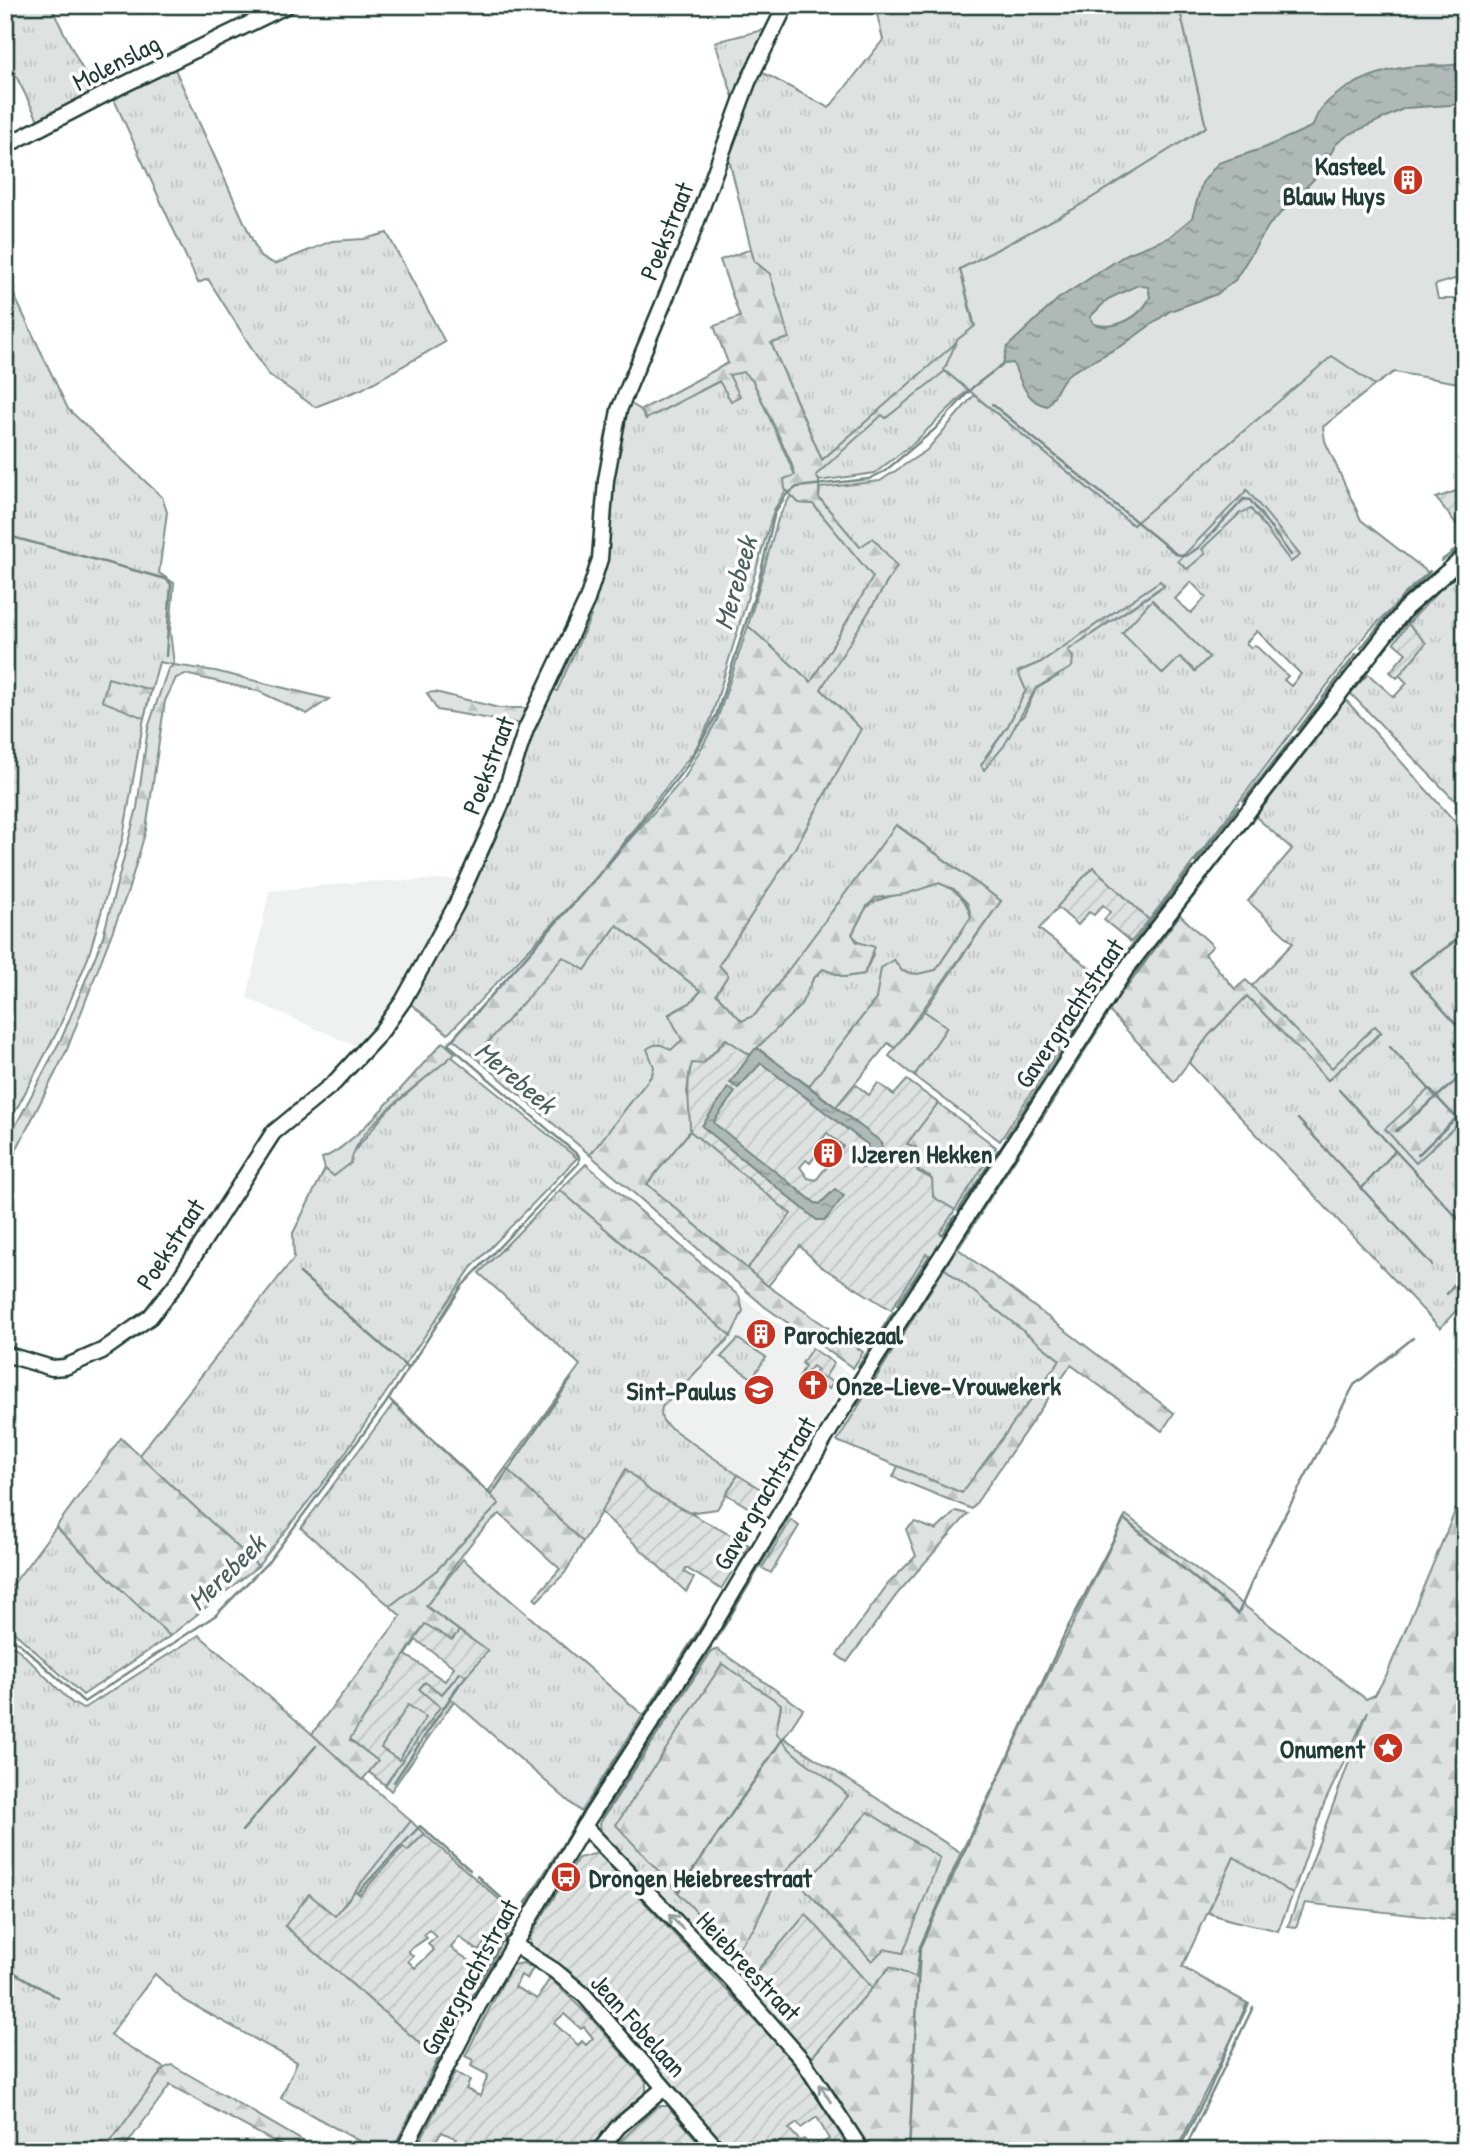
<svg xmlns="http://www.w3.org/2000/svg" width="1470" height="2156" font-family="'Patrick Hand',sans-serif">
  <defs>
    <pattern id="grass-tufts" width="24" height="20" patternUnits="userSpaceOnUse" patternTransform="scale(1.75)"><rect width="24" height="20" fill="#dee3e2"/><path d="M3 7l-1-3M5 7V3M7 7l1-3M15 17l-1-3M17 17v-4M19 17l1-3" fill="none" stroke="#bec4c2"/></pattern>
    <pattern id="forest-firs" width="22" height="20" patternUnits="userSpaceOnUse" patternTransform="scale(1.75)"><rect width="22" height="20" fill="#dee3e2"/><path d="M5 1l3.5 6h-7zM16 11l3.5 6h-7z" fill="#bec4c2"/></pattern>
    <pattern id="garden-furrows" width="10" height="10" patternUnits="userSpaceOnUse" patternTransform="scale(1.75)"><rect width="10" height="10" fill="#dee3e2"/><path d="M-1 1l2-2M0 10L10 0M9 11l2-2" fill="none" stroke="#bec4c2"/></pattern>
    <pattern id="water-ripples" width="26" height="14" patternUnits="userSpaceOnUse" patternTransform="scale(1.75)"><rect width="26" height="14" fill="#afbab7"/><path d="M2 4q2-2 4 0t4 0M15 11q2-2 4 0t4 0" fill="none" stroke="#8e9896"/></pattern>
  </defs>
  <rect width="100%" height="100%" fill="#fff"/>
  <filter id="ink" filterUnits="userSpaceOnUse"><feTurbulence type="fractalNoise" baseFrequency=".0143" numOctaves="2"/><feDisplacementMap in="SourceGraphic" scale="14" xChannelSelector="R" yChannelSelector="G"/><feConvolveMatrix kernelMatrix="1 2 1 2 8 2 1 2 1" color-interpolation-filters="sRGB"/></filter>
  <g filter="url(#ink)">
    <g fill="#eef1f0">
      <path d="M462,879L408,981L376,1033L362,1049L247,998L269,891L360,882Z"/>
      <path d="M739,1296L850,1374L776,1499L668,1426L662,1420L660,1413L662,1407L731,1336L743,1311Z"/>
    </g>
    <g fill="url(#grass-tufts)" stroke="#7e908b" stroke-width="2" fill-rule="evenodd">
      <path d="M5,5H50L95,94L40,124L11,66L5,68Z"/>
      <path d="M875,5H1179L1206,127L1074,209L960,269L975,327L822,460L771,343L788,338L770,274L754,261L728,155L758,70L829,108L883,40Z"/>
      <path d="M767,29L735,103L715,42Z"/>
      <path d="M173,65L260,257L275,264L332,241L364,239L387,233L445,342L362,389L315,407L268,374L208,279L198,283L112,95Z"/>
      <path d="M5,276L68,409L162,497L167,512L159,573L174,583L170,631L174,665L159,662L144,718L123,837L88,958L59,1028L5,1131Z"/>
      <path d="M1332,355L1375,385L1323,427L1325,441L1361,520L1429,573L1367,633L1149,920L1093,867L1039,929L1104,979L1000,1141L914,1076L947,1027L924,1011L1001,901L897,825L755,1015L742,1022L716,994L728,975L718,965L795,848L831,784L820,690L897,566L860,547L819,498L820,488L880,481L927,450L974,395L1133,525ZM1247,490L1291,562L1251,509L1240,513L1201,549ZM1160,581L1164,586L1068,650L1058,676L1036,689L1024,715L985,757L1008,726L1026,690L1019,671L1041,662ZM1191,582L1206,597L1191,613L1175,599ZM1152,600L1208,657L1195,671L1180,656ZM1257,631L1301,674L1291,686L1284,680L1288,676L1255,645L1251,648L1246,643Z"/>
      <path d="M944,370L968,390L915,442L875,473L819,481L816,475L882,414L886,418Z"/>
      <path d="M733,372H744L753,381L795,475L774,510L711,719L695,750L592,883L448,1034L407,1001L548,688L557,691L591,616L585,613L610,474L628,402L641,410L646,419L720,381L731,400L729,375Z"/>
      <path d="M791,495L799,503L813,504L874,577L811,682L748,626L778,519Z"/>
      <path d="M1465,569V811L1350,693L1368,674L1394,697L1407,683L1399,675L1425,643L1408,624L1443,586Z"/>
      <path d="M1345,699L1465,833V1301L1440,1328L1189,1063L1209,1035L1247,996L1328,1080L1381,1033L1374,1027L1332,1069L1251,987L1293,943L1248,901L1292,849L1255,816Z"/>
      <path d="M939,883C957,890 966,899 971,917L936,970L917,975L902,971L894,960L876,999L809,1086L756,1048L800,1006L813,979L823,969L844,977L864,974L873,955L852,935C857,925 861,913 869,905C875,898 925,888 939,883Z"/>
      <path d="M617,925L701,991L690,1003L669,1014L683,1040L654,1067L652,1075L590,1155L475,1057L563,956L585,970Z"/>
      <path d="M451,1056L577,1158L471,1268L339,1462L258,1566L139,1455L294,1258L293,1233L325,1169L334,1176L387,1111Z"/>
      <path d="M690,1131L792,1214L747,1269L647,1184Z"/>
      <path d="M560,1190L731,1336L662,1407C660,1416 661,1420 668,1426L738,1475L717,1509L686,1513L651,1492L626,1470L567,1569L499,1504L437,1570L390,1606L301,1528L393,1404L488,1492L580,1365L479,1273Z"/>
      <path d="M944,1268L1060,1360L962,1493L837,1441Z"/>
      <path d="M738,1339L766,1357L752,1378L721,1357Z"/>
      <path d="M56,1527L170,1636L83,1695L13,1631L5,1636V1595Z"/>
      <path d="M463,1559L643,1715L581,1812L449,1697L487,1651L426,1606Z"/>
      <path d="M199,1635L411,1821L335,1916L285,1926L438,2059L393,2151H377L281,2098L297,2062L182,1999L155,1974L110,2035L164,2068L104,2151H5V1649L10,1645L19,1650L71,1702L83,1709Z"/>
      <path d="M717,1649L803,1709L784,1738L961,1853L920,1947L916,1978L890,1967L872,1988L806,1915L742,1987L601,1834L600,1823L711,1652ZM722,1664L781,1705L776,1732L773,1887L754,1928Z"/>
      <path d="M1234,1856L1293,1894L1278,1931C1255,1924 1230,1923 1208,1912Z"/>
    </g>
    <g fill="url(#forest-firs)" stroke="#7e908b" stroke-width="2">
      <path d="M1179,5H1465L1382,301L1133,525L945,371L886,418L882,415L816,475L819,481V498L860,547L873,538L897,566L821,689L861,729L795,848L719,965L728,975L716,994L742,1021L755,1015L896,825L1001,901L895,1048L888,1043L836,1107L809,1086L876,999L881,968L894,960L902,971L917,974L936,970L971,917L968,904L954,889L939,883L906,894L876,898L867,906L852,934L857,942L875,947L864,974L844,977L823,969L813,979L800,1006L750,1055L726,1039L703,1064L690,1069L687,1093L691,1104L690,1131L647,1184L768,1286L863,1352L853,1368L765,1307L590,1155L652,1075L654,1067L647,1049C655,1042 663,1044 671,1050L682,1040L669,1015L690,1003L701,991L617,925L585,970L563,957L475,1057L453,1039L685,777L717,720L748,626L811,682L873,577L813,504L799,503L785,489L784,479L795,475L791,462L753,381L744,372L729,375L740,396L731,401L719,381L646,419L641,410L728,363L714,326L740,317L720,260L751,249L754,261L770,274L789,338L771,343L822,460L974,327L960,269L1074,209L1206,127Z"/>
      <path d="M1247,490L1300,555L1291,562L1251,509L1240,513L1202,549L1205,554L1187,569L1178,561Z"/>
      <path d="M1160,581L1164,585L1068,650L1073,657L1072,667L1036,688L1004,746L984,770L981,765L1008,726L1026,690L1018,672L1041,662Z"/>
      <path d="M174,665L215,671L329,699L307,714L258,691L185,674L176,678L165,701L146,830L128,891L66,1052L5,1172V1146L63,1035L102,940L137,808L148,728L168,669Z"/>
      <path d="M108,678L151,690L144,718L102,701Z"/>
      <path d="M435,692L499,708H527L521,724L437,710L427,693Z"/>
      <path d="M1180,915L1213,946L1205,954L1235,989L1246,980L1332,1068L1375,1026L1381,1032L1328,1080L1247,996L1209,1035L1174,1082L1109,1011L1137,966Z"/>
      <path d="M443,1042L455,1053C427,1080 356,1124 351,1163L334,1176L325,1169L322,1158C351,1151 419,1067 443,1042Z"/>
      <path d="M1429,1089L1460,1122L1416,1163L1385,1129Z"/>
      <path d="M938,1103L996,1147L955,1210L933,1197L930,1176L917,1170L919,1156L915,1147L906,1144Z"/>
      <path d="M586,1164L739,1296L743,1311L731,1336L560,1190Z"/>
      <path d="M957,1248L1174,1413L1162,1431L1071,1365L972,1509L893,1477L898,1466L962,1493L1060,1360L944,1268Z"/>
      <path d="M121,1438L258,1566L170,1636L56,1527Z"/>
      <path d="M506,1468L583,1542L565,1573L537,1601L534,1598L560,1569L500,1514C473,1533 448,1578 426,1606L459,1631L452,1640L425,1624L350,1740L379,1761L362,1780L312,1734L401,1616L390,1606L437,1570L499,1504L488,1492Z"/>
      <path d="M1465,1497V1921L1305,1903L1296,1927L1288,1926L1368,1711L1324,1804L1293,1894L1234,1857L1182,1967L1249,2004L1176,2151H866L811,2058L890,1967L916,1978L920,1947L961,1853L1126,1515L1366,1699L1375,1695L1387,1674L1456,1509Z"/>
      <path d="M956,1511L968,1514L898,1593L847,1662L837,1655L888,1584L916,1556L906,1529L915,1522L936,1530Z"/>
      <path d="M722,1664L781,1704L776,1732C793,1761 825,1770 848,1796L773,1887L754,1928L734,1953L616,1825Z"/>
      <path d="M461,1672L466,1676L449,1697L454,1701L391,1791L385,1785L439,1708L419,1689L425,1682L442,1694Z"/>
      <path d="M868,1812L940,1858L903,1953L884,1949L872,1961L803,1887Z"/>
      <path d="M411,1821L424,1834L408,1851L403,1848L360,1895L355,1891Z"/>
      <path d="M172,2065L320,2151H291L170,2085L122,2151H104L164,2068Z"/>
    </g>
    <g fill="#dee3e2" stroke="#7e908b" stroke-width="2">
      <path d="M1179,5H1465V276L1435,285L1438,299H1465V384L1394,372L1375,385L1332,356L1133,525L944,370L957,340L975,326L960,269L1074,209L1206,127Z"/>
      <path d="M1152,600L1209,657L1195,671L1180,657L1163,674L1122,633Z"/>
      <path d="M924,1011L947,1027L914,1076L889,1056Z"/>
      <path d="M408,1704L427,1716L399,1760L380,1748Z"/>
    </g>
    <g fill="url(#garden-furrows)" stroke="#7e908b" stroke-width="2" fill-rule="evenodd">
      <path d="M1465,488V535L1436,498Z"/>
      <path d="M1408,624L1426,643L1397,678L1390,672L1406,653L1394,643Z"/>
      <path d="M1093,867L1149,920L1131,942L1104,920L1110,912L1103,905L1094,915L1089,912L1078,925L1057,907Z"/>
      <path d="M726,1039L750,1055L731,1082L738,1088L761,1063L868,1145L862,1157L871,1164L882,1143L836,1107L855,1084L869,1095L878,1083L894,1095L907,1080L938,1103L907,1144L915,1147L919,1156L917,1171L932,1179L933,1197L955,1210L940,1233L945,1237L932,1256L926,1254L891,1310L820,1266L800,1246L768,1286L747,1269L791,1214L690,1131C690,1109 685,1085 692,1063L703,1064ZM728,1088L734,1093L714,1121L715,1125L815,1203L820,1204L835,1189L843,1196L826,1219L817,1220L702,1126ZM827,1133L843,1146L816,1180L808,1178L800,1167L806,1160L810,1163L824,1144L821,1141Z"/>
      <path d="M812,1348L834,1363L825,1377L833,1383L829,1389L820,1383L823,1378L815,1373L818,1370L813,1366L801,1379L799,1377L805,1366L802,1363Z"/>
      <path d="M626,1469L651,1492L749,1545L721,1589L686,1568L684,1572L694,1578L686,1592L601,1512Z"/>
      <path d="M738,1475L767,1493L756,1512L726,1494Z"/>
      <path d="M791,1520L799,1526L771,1573L762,1568Z"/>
      <path d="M425,1624L452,1640L459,1631L488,1651L466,1676L460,1672L442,1694L425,1682L419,1689L440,1707L385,1785L369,1772L378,1761L350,1739ZM416,1640L454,1667L445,1681L406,1655ZM408,1705L426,1717L399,1760L381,1748Z"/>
      <path d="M424,1834L516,1914L438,2059L285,1926L309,1894L335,1916L355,1891L360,1895L403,1847L408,1851ZM429,1930L437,1937L428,1944L434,1950L415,1968L408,1961L413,1956L408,1951L427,1938L424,1935ZM459,1937L479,1951L486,1941L495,1947L480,1968L451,1948Z"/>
      <path d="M598,1853L781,2048L799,2070L851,2151H834L836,2149L834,2145L826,2151H780L775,2141L766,2149L759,2141L748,2151H730L589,1988L567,1969L533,1950L529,1938L578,1858ZM817,2117L829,2139L811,2149L804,2139L800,2141L789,2129L797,2123L801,2128Z"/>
      <path d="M806,1914L872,1988L811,2058L746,1984Z"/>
      <path d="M523,1963L533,1968L527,1979L521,1975L515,1987L537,1999L550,1978L591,2018L646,2081V2092L616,2117L589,2151H452L457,2139L442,2132L428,2151H415L455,2072L470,2080L466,2089L480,2096L488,2075L471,2066L473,2060L465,2056L512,1965ZM564,2014L581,2029L584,2027L593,2038L586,2045L582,2041L578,2045L554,2023Z"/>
      <path d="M657,2106H668L706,2151H691L684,2143L675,2151H634L628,2146L624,2151H610Z"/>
    </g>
    <g fill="url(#water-ripples)" stroke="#758883" stroke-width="2" fill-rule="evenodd">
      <path d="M1465,64V104L1405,108L1348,135L1336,144L1320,173L1269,225L1235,280L1217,294L1170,311L1123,345L1070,373C1059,380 1057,396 1047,406C1026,402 1021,381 1013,363L1003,364L1007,347L1058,299L1127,254L1168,238L1192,218L1202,183L1218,163L1264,148L1313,126C1320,94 1370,74 1400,68C1421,64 1443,67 1465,64ZM1138,285L1148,287L1150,297C1142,316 1116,331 1094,324L1090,317L1108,299Z"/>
      <path d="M755,1049H759L880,1141L882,1148L869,1166L862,1168L859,1164L868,1145L761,1063L738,1088L730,1083Z"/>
      <path d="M728,1088L735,1092L714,1121L715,1124L815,1203L820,1204L835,1189L844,1196L825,1220H817L702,1126Z"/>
    </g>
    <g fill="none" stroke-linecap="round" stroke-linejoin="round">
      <g stroke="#758883" stroke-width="2.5">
        <path d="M992,404L1176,554L1186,556L1198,548L1244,499L1250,500L1291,555"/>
        <path d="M5,535L166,579L171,584L166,656"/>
        <path d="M1441,561L1465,543"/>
        <path d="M1391,641L1424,602L1465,568"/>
        <path d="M1361,648L1403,596L1430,571"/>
        <path d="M1298,730L1356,654"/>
        <path d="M1243,801L1293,737"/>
        <path d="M1195,862L1238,807"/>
        <path d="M1211,873L1339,709"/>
        <path d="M1184,908L1208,879"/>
        <path d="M1465,934L1410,973L1465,1034"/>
        <path d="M1129,949L1191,868"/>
        <path d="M1111,974L1125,954"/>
        <path d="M1126,988L1180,914"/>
        <path d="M1390,1047L1465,1127"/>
        <path d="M1339,1090L1465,1226"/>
        <path d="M1298,1119L1432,1265"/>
        <path d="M1040,1121L1106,1017"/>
        <path d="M1396,1131L1465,1073"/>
        <path d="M1006,1137L1107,980"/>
        <path d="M1418,1155L1456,1118"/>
        <path d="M1363,1187L1395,1151"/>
        <path d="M982,1210L1033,1131"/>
        <path d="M958,1211L998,1150"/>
        <path d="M943,1234L955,1216"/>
        <path d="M959,1247L981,1213"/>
        <path d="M300,1273L408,1368"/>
        <path d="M1447,1294L1465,1269"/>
        <path d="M897,1305L929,1256"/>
        <path d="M858,1367L893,1312"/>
        <path d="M390,1400L491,1495L571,1379"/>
        <path d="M857,1405L949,1261"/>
        <path d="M5,1630L12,1638"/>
        <path d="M716,1640L791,1514"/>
        <path d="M5,1642L12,1638L19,1643L84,1702L216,1615L269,1561L386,1403L462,1286L579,1163V1156L448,1044L606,867L687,766L716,716L757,588L775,512L786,495L797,487L869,479L885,471L935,429L973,387L1003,364"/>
        <path d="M394,1782L461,1682"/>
        <path d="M599,1785L705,1621"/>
        <path d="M602,1818L711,1648"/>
        <path d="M242,1831L316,1746"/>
        <path d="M359,1891L420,1826L470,1870"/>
        <path d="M678,1892L784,1737"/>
        <path d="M526,1903L596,1791"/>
        <path d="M1451,1915L1465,1916"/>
        <path d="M5,1967L58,1998"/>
        <path d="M462,2015L518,1913L477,1876"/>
        <path d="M814,2064L831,2091"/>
        <path d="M392,2151L459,2021"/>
        <path d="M909,2151L920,1947L1067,1629L1124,1519L1238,1614L1264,1554L1354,1385L1413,1338"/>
        <path d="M1178,2151L1207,2095L1247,2004"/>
        <path d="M1184,2151L1253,2007"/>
      </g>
      <g stroke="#1f3d34" stroke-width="19">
        <g id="minor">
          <path d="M5,146L119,87L288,5"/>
          <path d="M5,1354L52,1368L65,1367L102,1351L150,1317L176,1284L273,1133L334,1083L381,1032L403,1001L456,905L501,805L526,729L587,600L600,559L606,480L619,410L691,237L748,82L786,5"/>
          <path d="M584,1826L732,1980L804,2062L862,2151"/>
          <path d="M513,1944L555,1971L585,1996L719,2151"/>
          <path d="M403,2151L478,2006L584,1826L704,1641L834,1423L1126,969L1406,608L1465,556"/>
          <path d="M599,2151L618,2127L663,2089"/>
        </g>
      </g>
      <use href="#minor" stroke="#fff" stroke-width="14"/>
    </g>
    <defs><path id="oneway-shaft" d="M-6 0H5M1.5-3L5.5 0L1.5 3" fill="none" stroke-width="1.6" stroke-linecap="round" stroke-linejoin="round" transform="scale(1.75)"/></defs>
    <g stroke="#8f9e9a">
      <use href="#oneway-shaft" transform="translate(676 1922) rotate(-134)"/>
      <use href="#oneway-shaft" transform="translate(825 2093) rotate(-122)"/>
    </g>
  </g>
  <defs>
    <g id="building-disc" transform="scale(1.575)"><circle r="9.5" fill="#c8321e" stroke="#fff"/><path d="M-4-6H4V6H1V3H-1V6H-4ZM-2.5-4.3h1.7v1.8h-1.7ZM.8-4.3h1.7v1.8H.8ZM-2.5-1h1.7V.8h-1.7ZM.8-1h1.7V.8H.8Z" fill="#fff"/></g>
    <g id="church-disc" transform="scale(1.575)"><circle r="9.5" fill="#c8321e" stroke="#fff"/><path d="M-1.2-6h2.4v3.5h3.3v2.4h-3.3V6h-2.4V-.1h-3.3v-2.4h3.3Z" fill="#fff"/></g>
    <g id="school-disc" transform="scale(1.575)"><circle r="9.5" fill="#c8321e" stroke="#fff"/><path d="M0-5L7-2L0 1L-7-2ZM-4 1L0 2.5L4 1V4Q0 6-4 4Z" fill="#fff"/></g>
    <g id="sight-disc" transform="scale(1.575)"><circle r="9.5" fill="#c8321e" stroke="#fff"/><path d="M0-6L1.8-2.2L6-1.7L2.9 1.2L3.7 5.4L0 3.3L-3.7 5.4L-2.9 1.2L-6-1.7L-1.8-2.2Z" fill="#fff"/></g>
    <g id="bus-disc" transform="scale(1.575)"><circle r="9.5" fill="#c8321e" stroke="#fff"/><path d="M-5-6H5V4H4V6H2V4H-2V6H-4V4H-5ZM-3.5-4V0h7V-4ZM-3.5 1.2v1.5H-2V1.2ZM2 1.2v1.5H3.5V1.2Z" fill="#fff"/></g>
  </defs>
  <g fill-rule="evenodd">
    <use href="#building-disc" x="1408" y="180"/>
    <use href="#building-disc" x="828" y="1153"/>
    <use href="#building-disc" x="761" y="1334"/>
    <use href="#church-disc" x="813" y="1385"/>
    <use href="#school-disc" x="759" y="1390"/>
    <use href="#sight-disc" x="1388" y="1748"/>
    <use href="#bus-disc" x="566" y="1877"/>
  </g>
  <g text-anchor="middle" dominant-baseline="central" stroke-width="7" stroke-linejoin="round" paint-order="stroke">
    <g font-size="26" fill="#1f3d34" stroke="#fff">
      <text transform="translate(116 62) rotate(-27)">Molenslag</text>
      <text transform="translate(666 231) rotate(-68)">Poekstraat</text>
      <text transform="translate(488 765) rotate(-69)">Poekstraat</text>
      <text transform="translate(1069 1013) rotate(-56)">Gavergrachtstraat</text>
      <text transform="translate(170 1244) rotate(-57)">Poekstraat</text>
      <text transform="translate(764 1493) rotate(-59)">Gavergrachtstraat</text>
      <text transform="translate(749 1966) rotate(47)">Heiebreestraat</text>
      <text transform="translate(469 1977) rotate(-61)">Gavergrachtstraat</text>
      <text transform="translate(639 2025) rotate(48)">Jean Fobelaan</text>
    </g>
    <g font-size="26" font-weight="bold" fill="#1f3d34" stroke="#fff" text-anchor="start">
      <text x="1385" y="165" text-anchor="end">Kasteel<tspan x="1385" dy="30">Blauw Huys</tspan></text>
      <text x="851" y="1153">IJzeren Hekken</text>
      <text x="784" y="1334">Parochiezaal</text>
      <text x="836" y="1385">Onze-Lieve-Vrouwekerk</text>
      <text x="736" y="1390" text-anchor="end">Sint-Paulus</text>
      <text x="1365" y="1748" text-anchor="end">Onument</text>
      <text x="589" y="1877">Drongen Heiebreestraat</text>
    </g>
    <g font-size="28" font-style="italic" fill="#4a625b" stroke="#fff">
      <text transform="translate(735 583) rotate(-74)">Merebeek</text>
      <text transform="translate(516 1077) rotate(40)">Merebeek</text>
      <text transform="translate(226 1572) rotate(-44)">Merebeek</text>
    </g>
  </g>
  <rect width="1470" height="2156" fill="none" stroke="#fff" stroke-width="28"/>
  <rect x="14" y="14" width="1442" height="2128" fill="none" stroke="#1f3d34" stroke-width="2.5" filter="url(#ink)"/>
</svg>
